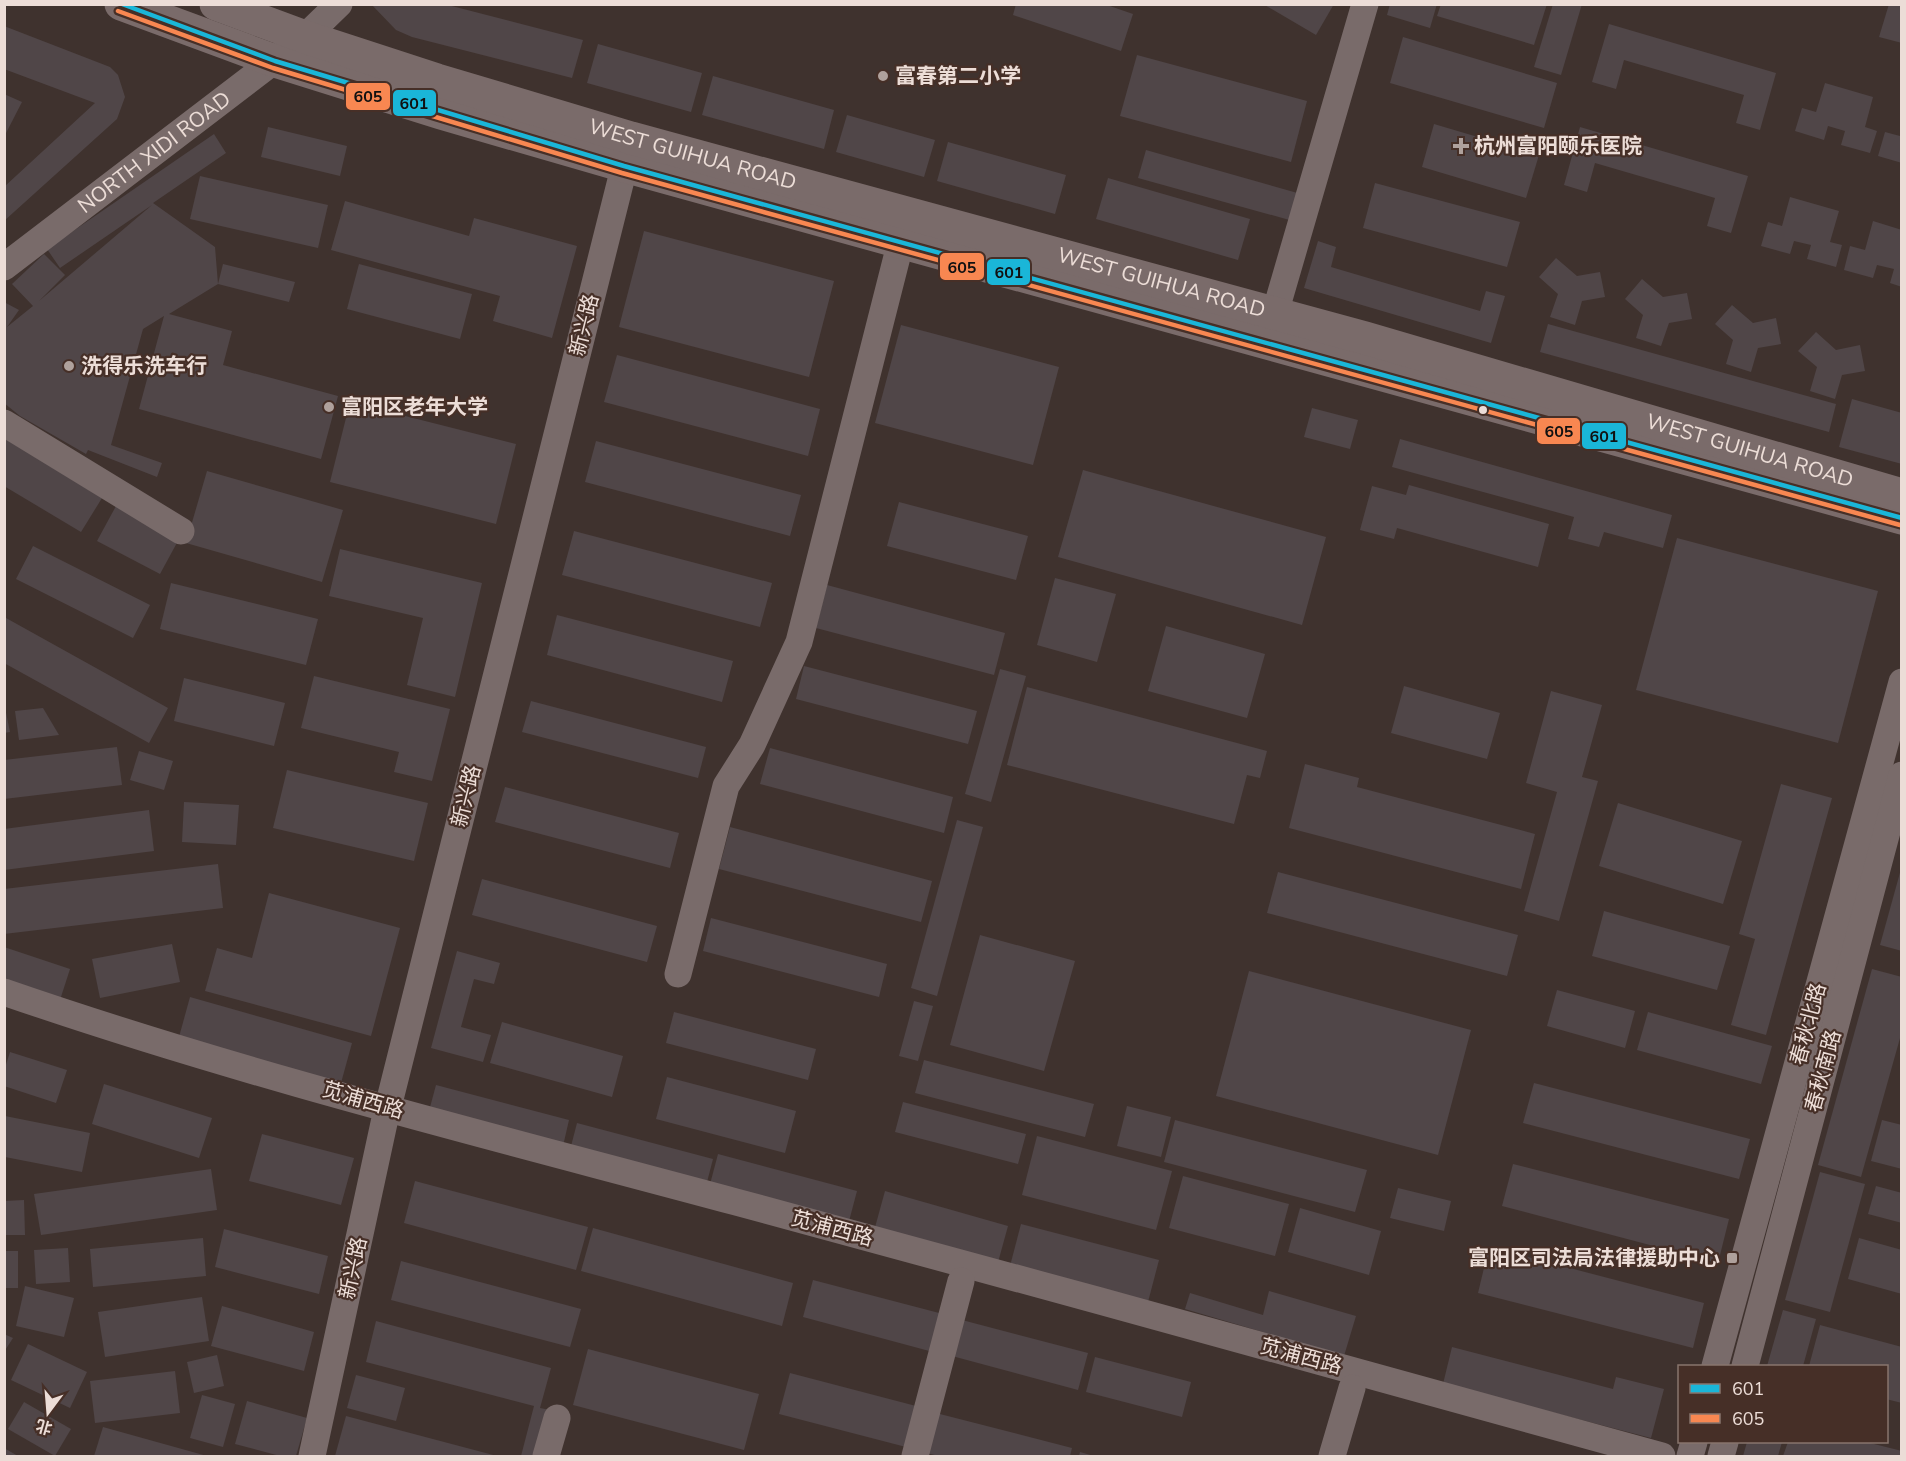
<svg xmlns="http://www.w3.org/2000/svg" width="1906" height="1461" font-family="'Nunito Sans','Noto Sans SC',sans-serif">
  <rect width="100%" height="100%" fill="#3f322e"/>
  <g fill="#504648">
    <path d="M371,4H444L583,40L572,78L412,37L396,30Z"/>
    <path d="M1016,4H1104L1133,14L1121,51L1013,15Z"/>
    <path d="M1263,4H1334L1316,35Z"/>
    <path d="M1390,4H1437L1430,28L1387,15Z"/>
    <path d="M1441,4H1547L1534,45L1437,16Z"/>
    <path d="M1553,4H1582L1561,75L1534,67Z"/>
    <path d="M1889,4H1902V43L1879,37Z"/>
    <path d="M1609,24L1776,73L1760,130L1736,123L1744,95L1624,60L1616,89L1592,82Z"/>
    <path d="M4,26L110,67L118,75L125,97L117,119L4,221V187L95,103L4,69Z"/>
    <path d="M1403,37L1557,83L1544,128L1390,83Z"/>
    <path d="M598,44L702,73L691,112L587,83Z"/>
    <path d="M1137,55L1307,101L1291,162L1120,116Z"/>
    <path d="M713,76L834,110L824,149L702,115Z"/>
    <path d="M1825,83L1873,97L1865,127L1877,131L1870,153L1841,145L1845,131L1828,126L1824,140L1795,131L1802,108L1816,112Z"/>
    <path d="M4,94L22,102L4,137Z"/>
    <path d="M847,115L935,140L924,177L836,152Z"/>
    <path d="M1434,124L1539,155L1526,198L1422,167Z"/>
    <path d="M268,127L347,146L340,176L261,157Z"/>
    <path d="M1580,127L1748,176L1731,233L1707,226L1715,198L1595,163L1587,192L1564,185Z"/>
    <path d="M1885,132L1900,136L1902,132V163L1878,156Z"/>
    <path d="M214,134L226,153L153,203L215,247L218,284L223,264L295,282L289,302L218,284L169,314L232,331L223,365L338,396L321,459L139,409L164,316L143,329L111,445L162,463L157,477L88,450L86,454L20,416L4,403V302L19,310L7,327L33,306L12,284L44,254L65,275L39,301L152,205L60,268L47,249Z"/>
    <path d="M948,142L1066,175L1055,214L937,181Z"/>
    <path d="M1146,150L1301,194L1293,221L1138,178Z"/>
    <path d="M200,176L328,205L318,248L190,219Z"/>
    <path d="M1108,178L1250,219L1238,260L1096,219Z"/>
    <path d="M1375,183L1520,222L1507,267L1363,228Z"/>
    <path d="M1790,197L1839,211L1830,242L1842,245L1836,267L1807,259L1811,245L1794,241L1790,254L1761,246L1768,222L1782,226Z"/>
    <path d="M345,201L469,236L474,218L577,246L552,338L493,321L500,296L331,250Z"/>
    <path d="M1873,221L1902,230V287L1890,283L1894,269L1877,265L1873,278L1844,270L1850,246L1865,250Z"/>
    <path d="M644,231L834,281L809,377L619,327Z"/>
    <path d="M1318,241L1336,247L1331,267L1480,311L1486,291L1505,296L1491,343L1304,288Z"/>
    <path d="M1556,258L1577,276L1600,272L1605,297L1582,301L1575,325L1550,317L1558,294L1539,277Z"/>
    <path d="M359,264L472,294L460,339L347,309Z"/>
    <path d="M1642,279L1663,297L1687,293L1692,319L1669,323L1661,346L1636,338L1643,315L1625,299Z"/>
    <path d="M1732,305L1753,323L1776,318L1781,344L1758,348L1751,372L1726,364L1733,340L1715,324Z"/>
    <path d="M1548,324L1836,404L1829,432L1540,352Z"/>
    <path d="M901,325L1059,367L1033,465L875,423Z"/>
    <path d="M1816,332L1836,350L1860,345L1865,371L1842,375L1835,399L1810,391L1817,367L1798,351Z"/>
    <path d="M617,355L820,409L808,456L604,402Z"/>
    <path d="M1852,399L1902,413V464L1839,447Z"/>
    <path d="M350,402L516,444L496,524L330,482Z"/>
    <path d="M1312,408L1358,420L1350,449L1304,437Z"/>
    <path d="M4,438L102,498L81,532L4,486Z"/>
    <path d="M1400,439L1672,515L1663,548L1604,532L1599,547L1568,539L1574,517L1392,467Z"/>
    <path d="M596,441L801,495L790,536L585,482Z"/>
    <path d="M1083,470L1326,537L1302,625L1058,557Z"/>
    <path d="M207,471L343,510L322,582L186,543Z"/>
    <path d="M1409,485L1549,524L1538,567L1397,528L1394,539L1360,530L1372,486L1406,495Z"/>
    <path d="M899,502L1028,536L1016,580L887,546Z"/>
    <path d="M116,506L179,539L160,574L97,541Z"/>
    <path d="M574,531L772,583L760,627L562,575Z"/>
    <path d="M1677,538L1878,591L1838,743L1636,690Z"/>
    <path d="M33,546L150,605L133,638L16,579Z"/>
    <path d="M340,549L482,583L455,697L407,685L423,618L329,596Z"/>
    <path d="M1055,578L1116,594L1097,662L1037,645Z"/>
    <path d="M171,583L318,619L306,665L160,629Z"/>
    <path d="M827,585L1005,633L994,675L816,628Z"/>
    <path d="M557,615L733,661L722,702L547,655Z"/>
    <path d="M6,618L168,708L149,743L4,663Z"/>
    <path d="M1166,626L1265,654L1247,718L1148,691Z"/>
    <path d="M804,666L977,711L968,744L796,699Z"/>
    <path d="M1000,669L1026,676L991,802L965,794Z"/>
    <path d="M314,676L450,709L432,781L394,772L399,752L301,728Z"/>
    <path d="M184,678L285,703L274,746L174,721Z"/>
    <path d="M1404,686L1500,713L1487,759L1391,733Z"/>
    <path d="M1027,687L1267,751L1260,778L1247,775L1234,824L1007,765Z"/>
    <path d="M1551,691L1602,705L1582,777L1598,781L1559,921L1524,911L1557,792L1526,783Z"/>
    <path d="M531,701L706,747L698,778L522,732Z"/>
    <path d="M4,703L10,732L4,733Z"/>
    <path d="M43,708L59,735L19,740L15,711Z"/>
    <path d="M117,747L122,785L4,799V760Z"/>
    <path d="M770,748L953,797L944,833L760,784Z"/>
    <path d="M139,751L173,761L164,790L130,780Z"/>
    <path d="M1305,764L1359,778L1357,787L1535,834L1521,889L1289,828Z"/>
    <path d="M287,770L428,803L414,861L273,828Z"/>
    <path d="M1781,784L1832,798L1766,1035L1731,1025L1755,939L1739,934Z"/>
    <path d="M505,787L679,833L670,868L495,822Z"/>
    <path d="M184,802L239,805L236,845L182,842Z"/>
    <path d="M1618,803L1742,841L1723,904L1599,866Z"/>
    <path d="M149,810L154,851L4,870V829Z"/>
    <path d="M957,820L983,827L937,996L911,988Z"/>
    <path d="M730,827L932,881L921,922L719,869Z"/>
    <path d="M218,864L223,908L4,934V889Z"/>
    <path d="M1901,869L1902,870V951L1880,945Z"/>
    <path d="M1278,872L1518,935L1507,976L1267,913Z"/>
    <path d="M482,879L657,926L647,962L472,915Z"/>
    <path d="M269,893L400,928L371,1036L205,991L217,948L252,958Z"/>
    <path d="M1604,911L1730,946L1717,990L1592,956Z"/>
    <path d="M711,918L887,964L879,997L703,951Z"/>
    <path d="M980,935L1075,961L1044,1071L950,1045Z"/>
    <path d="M172,944L180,982L100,998L92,959Z"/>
    <path d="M4,947L70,969L60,1000L4,982Z"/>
    <path d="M457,951L500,963L494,984L474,979L461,1027L491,1035L483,1062L431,1048Z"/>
    <path d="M1872,969L1902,977V1031L1861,1177L1818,1165Z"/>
    <path d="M1249,971L1471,1030L1438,1155L1216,1096Z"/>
    <path d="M1557,990L1635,1011L1625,1048L1547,1026Z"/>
    <path d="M190,997L352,1043L341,1083L179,1037Z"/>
    <path d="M914,1001L933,1006L918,1061L899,1056Z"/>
    <path d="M674,1012L816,1049L808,1080L666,1043Z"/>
    <path d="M1648,1012L1772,1046L1761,1084L1637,1050Z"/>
    <path d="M502,1022L623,1056L612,1097L490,1063Z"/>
    <path d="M10,1052L67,1070L56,1103L4,1086V1071Z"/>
    <path d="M924,1060L1094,1104L1085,1137L915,1093Z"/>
    <path d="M667,1077L796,1111L785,1153L656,1119Z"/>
    <path d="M1534,1083L1750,1139L1739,1179L1523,1123Z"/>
    <path d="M104,1084L212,1118L199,1158L92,1124Z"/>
    <path d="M436,1085L569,1120L563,1146L429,1111Z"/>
    <path d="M903,1102L1026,1134L1018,1164L895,1132Z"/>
    <path d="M1127,1106L1171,1117L1161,1157L1117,1146Z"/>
    <path d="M5,1116L90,1133L82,1172L5,1157Z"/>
    <path d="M1175,1120L1367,1170L1355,1212L1164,1162Z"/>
    <path d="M1882,1120L1902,1125V1169L1871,1161Z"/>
    <path d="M577,1123L713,1159L706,1186L570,1150Z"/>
    <path d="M262,1134L354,1158L341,1205L249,1181Z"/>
    <path d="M1037,1136L1172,1171L1156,1230L1022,1195Z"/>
    <path d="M718,1154L857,1191L848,1225L709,1188Z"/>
    <path d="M1513,1164L1729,1219L1718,1263L1502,1206Z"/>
    <path d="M211,1169L217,1210L41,1235L34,1194Z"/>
    <path d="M1820,1172L1865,1184L1830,1312L1785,1300Z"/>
    <path d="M1183,1176L1289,1204L1275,1256L1169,1228Z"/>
    <path d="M415,1181L588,1227L576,1270L404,1223Z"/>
    <path d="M1876,1186L1902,1193V1223L1868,1214Z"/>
    <path d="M1398,1188L1451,1201L1444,1231L1390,1218Z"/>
    <path d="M885,1191L1008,1226L997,1266L874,1231Z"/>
    <path d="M24,1200L25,1235H4V1201Z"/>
    <path d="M1300,1208L1381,1231L1369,1275L1288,1252Z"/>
    <path d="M1021,1224L1159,1260L1148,1302L1010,1266Z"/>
    <path d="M593,1228L793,1283L782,1326L581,1271Z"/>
    <path d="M224,1229L328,1256L319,1294L215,1267Z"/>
    <path d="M203,1238L206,1276L93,1287L90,1249Z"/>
    <path d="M1859,1238L1902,1250V1294L1848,1279Z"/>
    <path d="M1489,1247L1704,1303L1693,1348L1478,1293Z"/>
    <path d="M68,1248L70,1282L36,1284L34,1250Z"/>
    <rect x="4" y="1251" width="14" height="37"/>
    <path d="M401,1261L581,1309L570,1347L391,1300Z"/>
    <path d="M813,1280L943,1314L933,1352L803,1317Z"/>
    <path d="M25,1286L74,1298L64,1337L16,1326Z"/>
    <path d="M1269,1291L1356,1316L1344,1356L1185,1309L1190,1293L1263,1315Z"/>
    <path d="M202,1297L209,1341L105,1357L98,1312Z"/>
    <path d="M222,1306L314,1332L304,1371L211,1346Z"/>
    <path d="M1783,1310L1816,1319L1803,1366H1767Z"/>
    <path d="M962,1320L1088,1353L1078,1390L952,1356Z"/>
    <path d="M376,1321L551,1368L540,1408L550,1410L538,1456H521L534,1406L366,1362Z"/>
    <path d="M1820,1325L1902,1347V1403L1886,1399V1366H1809Z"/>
    <path d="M4,1334L13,1338L4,1352Z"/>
    <path d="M28,1344L87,1372L70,1408L11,1380Z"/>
    <path d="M1452,1347L1613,1389L1616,1377L1664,1389L1651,1438L1443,1384Z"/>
    <path d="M588,1349L759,1394L744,1450L573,1405Z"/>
    <path d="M217,1355L224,1386L194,1393L187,1362Z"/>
    <path d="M1095,1357L1191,1382L1182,1417L1086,1392Z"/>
    <path d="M175,1371L180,1413L95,1423L90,1381Z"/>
    <path d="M790,1373L916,1406L906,1447L779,1414Z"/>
    <path d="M356,1375L405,1388L396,1421L347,1408Z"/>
    <path d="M202,1395L235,1404L223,1447L190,1438Z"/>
    <path d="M247,1401L307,1418L296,1456H280L235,1444Z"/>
    <path d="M24,1402L71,1429L55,1456L8,1429Z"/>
    <path d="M936,1413L1072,1448L1070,1456H939L926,1453Z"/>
    <path d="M346,1416L497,1456H335Z"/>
    <path d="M103,1427L207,1456H94Z"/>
    <path d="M1747,1442H1782L1778,1456H1743Z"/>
    <path d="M1788,1442H1866L1902,1451V1456H1783Z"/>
    <path d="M4,1448L18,1456H4Z"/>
    <path d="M1080,1452L1094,1456H1079Z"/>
  </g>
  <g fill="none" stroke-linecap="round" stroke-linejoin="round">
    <g stroke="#796b6a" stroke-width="27">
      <path id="s1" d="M4,267L305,37L339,4"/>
      <path d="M1275,313L1365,4"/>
      <path d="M4,423L181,531"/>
      <path d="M678,974L726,786L752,745L799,642L901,241"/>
      <path d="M4,992C244,1075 491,1136 736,1202C1045,1285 1354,1371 1662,1456"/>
      <path d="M1715,1366L1902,682"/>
      <path d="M1745,1366L1902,775"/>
      <path d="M312,1456L384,1123L629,148"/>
      <path d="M546,1456L557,1418"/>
      <path d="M915,1456L961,1281"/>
      <path d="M1332,1456L1352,1388"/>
      <path d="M1690,1456L1694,1442"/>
      <path d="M1721,1456L1725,1442"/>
    </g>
    <g stroke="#7a6b6a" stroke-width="33">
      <path d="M121,4L275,61L441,113L624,166L1902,518"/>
      <path id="s2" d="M216,4L305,37L437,80L631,138L1365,338L1902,495"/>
    </g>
    <g stroke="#462f27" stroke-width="9">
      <path id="bus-1" d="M122,4L275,61L624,166L1902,518"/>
    </g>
    <g stroke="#462f27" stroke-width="9">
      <path id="bus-2" d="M118,11L273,68L622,173L1900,525"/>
    </g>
    <use href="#bus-1" stroke="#1ab6d8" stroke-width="4.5"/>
    <use href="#bus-2" stroke="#f88751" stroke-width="4.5"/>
  </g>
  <g fill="#afa19c" stroke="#462f27" stroke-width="2">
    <circle cx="883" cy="76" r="6"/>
    <path d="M1458 137h6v6h6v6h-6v6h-6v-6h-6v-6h6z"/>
    <circle cx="69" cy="366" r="6"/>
    <circle cx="329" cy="407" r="6"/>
    <rect x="1726" y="1252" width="12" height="12" rx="3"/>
  </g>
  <circle fill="#ecddd7" stroke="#462f27" stroke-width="2" cx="1483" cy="410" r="5"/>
  <g text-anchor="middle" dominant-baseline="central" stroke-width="4.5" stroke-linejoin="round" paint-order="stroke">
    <g font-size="21" font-weight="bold" fill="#ecddd7" stroke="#462f27" text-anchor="start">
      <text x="895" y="76">富春第二小学</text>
      <text x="1474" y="146">杭州富阳颐乐医院</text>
      <text x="81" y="366">洗得乐洗车行</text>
      <text x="341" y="407">富阳区老年大学</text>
      <text x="1720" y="1258" text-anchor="end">富阳区司法局法律援助中心</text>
    </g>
    <g font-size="21" fill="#ecddd7" stroke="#462f27">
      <text stroke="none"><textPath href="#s1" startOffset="189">NORTH XIDI ROAD</textPath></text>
      <text stroke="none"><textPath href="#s2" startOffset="500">WEST GUIHUA ROAD</textPath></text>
      <text stroke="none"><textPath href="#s2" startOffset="986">WEST GUIHUA ROAD</textPath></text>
      <text transform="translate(584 325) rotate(-76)">新兴路</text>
      <text stroke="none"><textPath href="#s2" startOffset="1598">WEST GUIHUA ROAD</textPath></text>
      <text transform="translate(466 796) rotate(-76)">新兴路</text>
      <text transform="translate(1808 1024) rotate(-75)">春秋北路</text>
      <text transform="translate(1823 1071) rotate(-75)">春秋南路</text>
      <text transform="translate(363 1100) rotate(16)">苋浦西路</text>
      <text transform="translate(832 1228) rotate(15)">苋浦西路</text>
      <text transform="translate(353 1268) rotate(-78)">新兴路</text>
      <text transform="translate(1301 1356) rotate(15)">苋浦西路</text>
    </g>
  </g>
  <g stroke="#462f27" stroke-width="2">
    <rect x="345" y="82" width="46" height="29" rx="6" fill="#f88751"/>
    <rect x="392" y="89" width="45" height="28" rx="6" fill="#1ab6d8"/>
    <rect x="939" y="252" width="46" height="29" rx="6" fill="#f88751"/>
    <rect x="986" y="258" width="45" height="28" rx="6" fill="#1ab6d8"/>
    <rect x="1536" y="417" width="45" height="28" rx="6" fill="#f88751"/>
    <rect x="1581" y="422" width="46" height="28" rx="6" fill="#1ab6d8"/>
  </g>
  <g font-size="16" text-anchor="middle" font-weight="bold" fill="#111">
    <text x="368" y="102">605</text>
    <text x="414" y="109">601</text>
    <text x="962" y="273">605</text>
    <text x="1009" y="278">601</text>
    <text x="1559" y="437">605</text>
    <text x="1604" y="442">601</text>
  </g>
  <rect width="1906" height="1461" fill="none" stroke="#ecddd7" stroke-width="12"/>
  <rect x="1678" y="1365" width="210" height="78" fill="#462f27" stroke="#88756d" stroke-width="1.5"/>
  <rect x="1690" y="1384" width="30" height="9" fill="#1ab6d8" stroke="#88756d" stroke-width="1.5"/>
  <text x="1732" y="1395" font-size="18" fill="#ecddd7">601</text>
  <rect x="1690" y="1414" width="30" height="9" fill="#f88751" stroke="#88756d" stroke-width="1.5"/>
  <text x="1732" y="1425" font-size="18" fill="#ecddd7">605</text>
  <g transform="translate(48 1413) rotate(196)" stroke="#462f27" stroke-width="4.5" paint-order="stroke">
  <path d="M0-4.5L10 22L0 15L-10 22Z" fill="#ecddd7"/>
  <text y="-9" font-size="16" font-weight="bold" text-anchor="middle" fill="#ecddd7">北</text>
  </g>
</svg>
